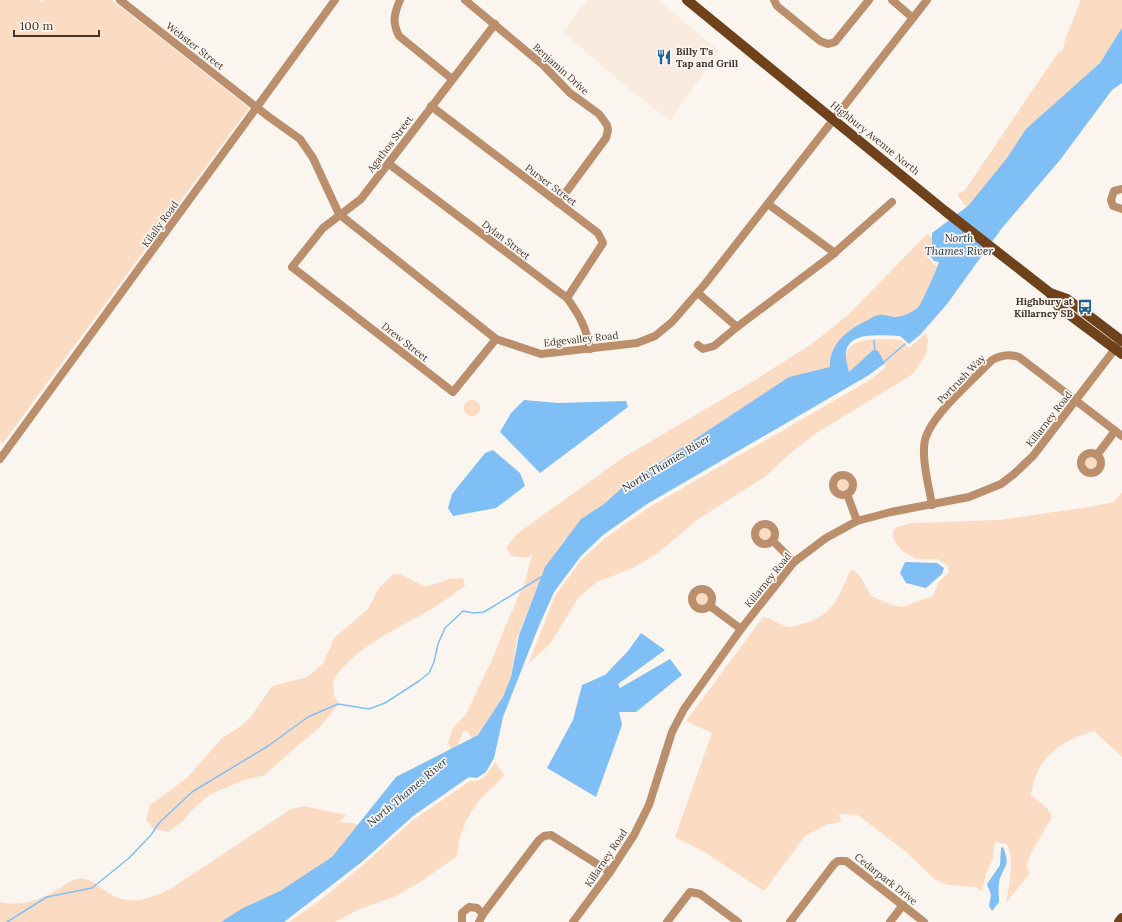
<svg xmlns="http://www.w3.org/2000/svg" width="1122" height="922" font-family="Lora,serif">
  <rect width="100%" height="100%" fill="#fbf5f0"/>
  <path fill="#faebe0" d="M587,0H658L719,51L670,121L624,85L563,32Z"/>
  <g fill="#fcdbc3">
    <path d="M0,0H39L42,2L43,0H112L249,108L3,443L0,441Z"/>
    <path d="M1081,0H1122V31L1100,67L1007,161L968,209L957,194L965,190L1057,54L1063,50L1065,40Z"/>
    <path d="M927,234L932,237V247L928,257L934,265H939L936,277L920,309L905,319L880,318L833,354L830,363V370L565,539L544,571L517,638L510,681L502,701L478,737L472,738L467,731L463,732L456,749L453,751L448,743L453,728L466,714L496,651L504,629L525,582L532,555L525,558L511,556L506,547L518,533L624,457L755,380L813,343L849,314Z"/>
    <path d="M926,333L928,341L926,355L913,374L818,432L793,451L766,476L697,520L658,553L633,568L597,582L579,597L550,644L528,664L555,596L581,560L604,539L648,508L870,380L886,367L883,364L849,376C848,371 846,363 846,357C848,334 885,340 901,340L909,348Z"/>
    <circle cx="472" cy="408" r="8"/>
    <circle cx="1091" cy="463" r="7"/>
    <circle cx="843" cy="485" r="7"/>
    <path d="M1122,492V757L1094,731C1058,742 1037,757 1031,795L1047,808L1052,817L1031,853L1026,866L1030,873L1006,903C1009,885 1015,861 1007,844L995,842L993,858L986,874L982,891L975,887L948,885L934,879L906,852L858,815L839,814L841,822L828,824L805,836L764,891L706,853L675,837L712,733L686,721L763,617C772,618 781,626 789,627C793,627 797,625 801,624C831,618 839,597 850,571L853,570L861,577L871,596L892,605L902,607L933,596L938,583L949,572L948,566L938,559H917L909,555L901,550L893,539V531L896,527L911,523L999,520L1089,507L1114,502Z"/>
    <circle cx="765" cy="534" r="7"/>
    <path d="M393,574H400L426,587L449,579L463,578L465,586C450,596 436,607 421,615C388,633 355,649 333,680L334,695L339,704L320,727L296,747L265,775L244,780L209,795L193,809L182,822L168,832L154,829L146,820L150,805L186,779L222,738L238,728L251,717L272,686L307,677L323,664L334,638L368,609L379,588Z"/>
    <circle cx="702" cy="599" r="7"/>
    <path d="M495,762L504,775C498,783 491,788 484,795C467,815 460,830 457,856L422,881L394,897L360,909L335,922H289L319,901L363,865L413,820L470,781C483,782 488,773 495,762Z"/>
    <path d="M304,806L346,815L339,822L353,823L361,826L331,860L320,868L225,922H0V902C20,907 41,900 58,889C63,886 71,880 77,879C92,876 99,889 112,895C133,906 151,898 170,889L291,809Z"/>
  </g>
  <g fill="#80bff5">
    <path d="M1122,28V83L1112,90L1060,160L1002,228L947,304L920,335L909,344L900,336C884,336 848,330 846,353C845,359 848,367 849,372L873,350L878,351L885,363L869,375L647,504L603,535L581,556L554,592L538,628L503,717L494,758L486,772L477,778L469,777L413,816L363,861L284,922H221L243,908L280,891L332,857L396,777L478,735L503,697L511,677L519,635L545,567L581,519L604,504L624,486L789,377L830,367C829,343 849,329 868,320C871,318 876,315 879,315C884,314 890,317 894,317C903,317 914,312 919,306C922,302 938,267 939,262L934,261L928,253L932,244V233L968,206L1007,158L1026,129L1100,63Z"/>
    <path d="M524,400L558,403L626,401L628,407L540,473L500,432L511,413Z"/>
    <path d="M493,450L520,473L525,486L496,508L453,516L448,508L452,494L485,453Z"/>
    <path d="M905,562L937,563L944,568L942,574L926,588L906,583L900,573Z"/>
    <path d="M641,633L665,650L618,684L620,688L670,659L682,675L636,712H619L622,725L596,797L547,768L573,720L582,685L605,675L628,651Z"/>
    <path d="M1003,847C1012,869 1002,865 999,883C998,889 999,896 999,902L992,911L989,906L991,895L987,884L1000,865L1001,848Z"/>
  </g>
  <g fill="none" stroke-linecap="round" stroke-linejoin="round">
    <g stroke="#80bff5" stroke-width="1.5">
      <path d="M874,340L875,352"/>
      <path d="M884,362L905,344"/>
      <path d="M7,922L47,897L92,888L129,858L151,835L159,823L192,792L268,746L308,717L338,704L369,709L385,703L419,681L429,673L434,662L438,644L445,628L463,611L474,613L484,612L541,577"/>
    </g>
    <g stroke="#bb8f6c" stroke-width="8">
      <path d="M120,0L269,117L300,139L313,158L339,214L496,339L541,354L637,343L655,336L672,322L705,284L927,0"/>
      <path d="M400,0C394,14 392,22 399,36L452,79"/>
      <path d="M465,0L543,65L570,93L599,114L607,125L608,130L606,138L558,203"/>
      <path d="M774,0L777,6L820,41L828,44L835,42L869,0"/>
      <path d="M892,0L913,18"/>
      <path d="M495,24L361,199L323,228L292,267L453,392L496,339"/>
      <path d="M431,106L598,233L603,243L567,298"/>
      <path d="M389,164L567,298C580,316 586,327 590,349"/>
      <path d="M1122,189L1114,191L1111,200L1113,206L1122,209"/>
      <path d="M768,204L835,253"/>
      <path d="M698,293L737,327L831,256L892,202"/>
      <path d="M698,345L703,349L714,346L737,327"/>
      <circle cx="1091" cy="463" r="10"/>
      <path d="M1097,455L1115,431"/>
      <path d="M0,459L335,0"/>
      <circle cx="843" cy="485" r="10"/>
      <path d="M847,494L857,521"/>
      <path d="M932,505C929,487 921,457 925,440C931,415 974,379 992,360C1002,355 1009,354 1019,357L1122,436"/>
      <circle cx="765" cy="534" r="10"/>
      <path d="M773,541L794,562"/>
      <circle cx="702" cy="599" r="10"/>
      <path d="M710,606L741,629"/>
      <path d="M462,922V913L469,907L477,908L483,914"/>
      <path d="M479,922L483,914L539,840L544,836L551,835L610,872"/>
      <path d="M573,922L610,872L634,835L649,805L672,732L684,709L741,629L794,562L826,538L857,521L891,512L969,497L1001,484L1014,474L1033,456L1118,345"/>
      <path d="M667,922L690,892L700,894L738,922"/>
      <path d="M790,922L834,864L838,861H846L924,922"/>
      <path d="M890,922L903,905"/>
    </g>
    <g stroke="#6f421b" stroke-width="10">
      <path d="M687,0L945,211L1050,293L1067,299L1122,341"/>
      <path d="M1050,293L1059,307L1122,354"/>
      <path d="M1119,922L1122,918"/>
    </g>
  </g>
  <defs>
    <g id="restaurant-bare" transform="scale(1.2)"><path d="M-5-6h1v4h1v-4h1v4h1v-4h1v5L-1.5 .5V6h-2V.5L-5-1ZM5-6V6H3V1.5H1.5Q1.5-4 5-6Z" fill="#1c6296" stroke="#fbf5f0" stroke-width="2.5" paint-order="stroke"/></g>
    <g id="bus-bare" transform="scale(1.2)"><path d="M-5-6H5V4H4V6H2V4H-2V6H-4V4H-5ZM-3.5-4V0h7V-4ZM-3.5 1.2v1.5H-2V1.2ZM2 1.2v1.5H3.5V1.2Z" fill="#1c6296" stroke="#fbf5f0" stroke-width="2.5" paint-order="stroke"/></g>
  </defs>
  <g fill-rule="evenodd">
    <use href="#restaurant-bare" x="664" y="57"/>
    <use href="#bus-bare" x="1085" y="307"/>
  </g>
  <g text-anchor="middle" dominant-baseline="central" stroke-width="3.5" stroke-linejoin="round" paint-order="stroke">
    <g font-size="10" fill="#42362d" stroke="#fbf5f0">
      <text transform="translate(195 46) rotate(38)">Webster Street</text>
      <text transform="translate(561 69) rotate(42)">Benjamin Drive</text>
      <text transform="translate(875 138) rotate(39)">Highbury Avenue North</text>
      <text transform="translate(390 144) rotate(-53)">Agathos Street</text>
      <text transform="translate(551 185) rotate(37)">Purser Street</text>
      <text transform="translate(160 224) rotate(-54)">Kilally Road</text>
      <text transform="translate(506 240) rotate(37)">Dylan Street</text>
      <text transform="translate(581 339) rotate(-6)">Edgevalley Road</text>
      <text transform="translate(405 342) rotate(38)">Drew Street</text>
      <text transform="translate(961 379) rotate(-46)">Portrush Way</text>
      <text transform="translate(1049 419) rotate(-52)">Killarney Road</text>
      <text transform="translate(768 580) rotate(-51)">Killarney Road</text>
      <text transform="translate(606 858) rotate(-56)">Killarney Road</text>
      <text transform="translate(886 879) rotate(38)">Cedarpark Drive</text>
    </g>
    <g font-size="10" font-weight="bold" fill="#42362d" stroke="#fbf5f0" text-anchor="start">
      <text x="676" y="51">Billy T's<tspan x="676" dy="12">Tap and Grill</tspan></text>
      <text x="1073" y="301" text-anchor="end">Highbury at<tspan x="1073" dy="12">Killarney SB</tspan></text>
    </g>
    <g font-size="11" font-style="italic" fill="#132e44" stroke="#fbf5f0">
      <text x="959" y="238">North<tspan x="959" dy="13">Thames River</tspan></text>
      <text transform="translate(666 463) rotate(-31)">North Thames River</text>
      <text transform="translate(407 792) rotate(-40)">North Thames River</text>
    </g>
  </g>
  <path d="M14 30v6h85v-6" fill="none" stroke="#42362d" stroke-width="2"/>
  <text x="20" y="30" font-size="12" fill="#42362d" stroke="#fbf5f0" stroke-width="3" paint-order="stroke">100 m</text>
</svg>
